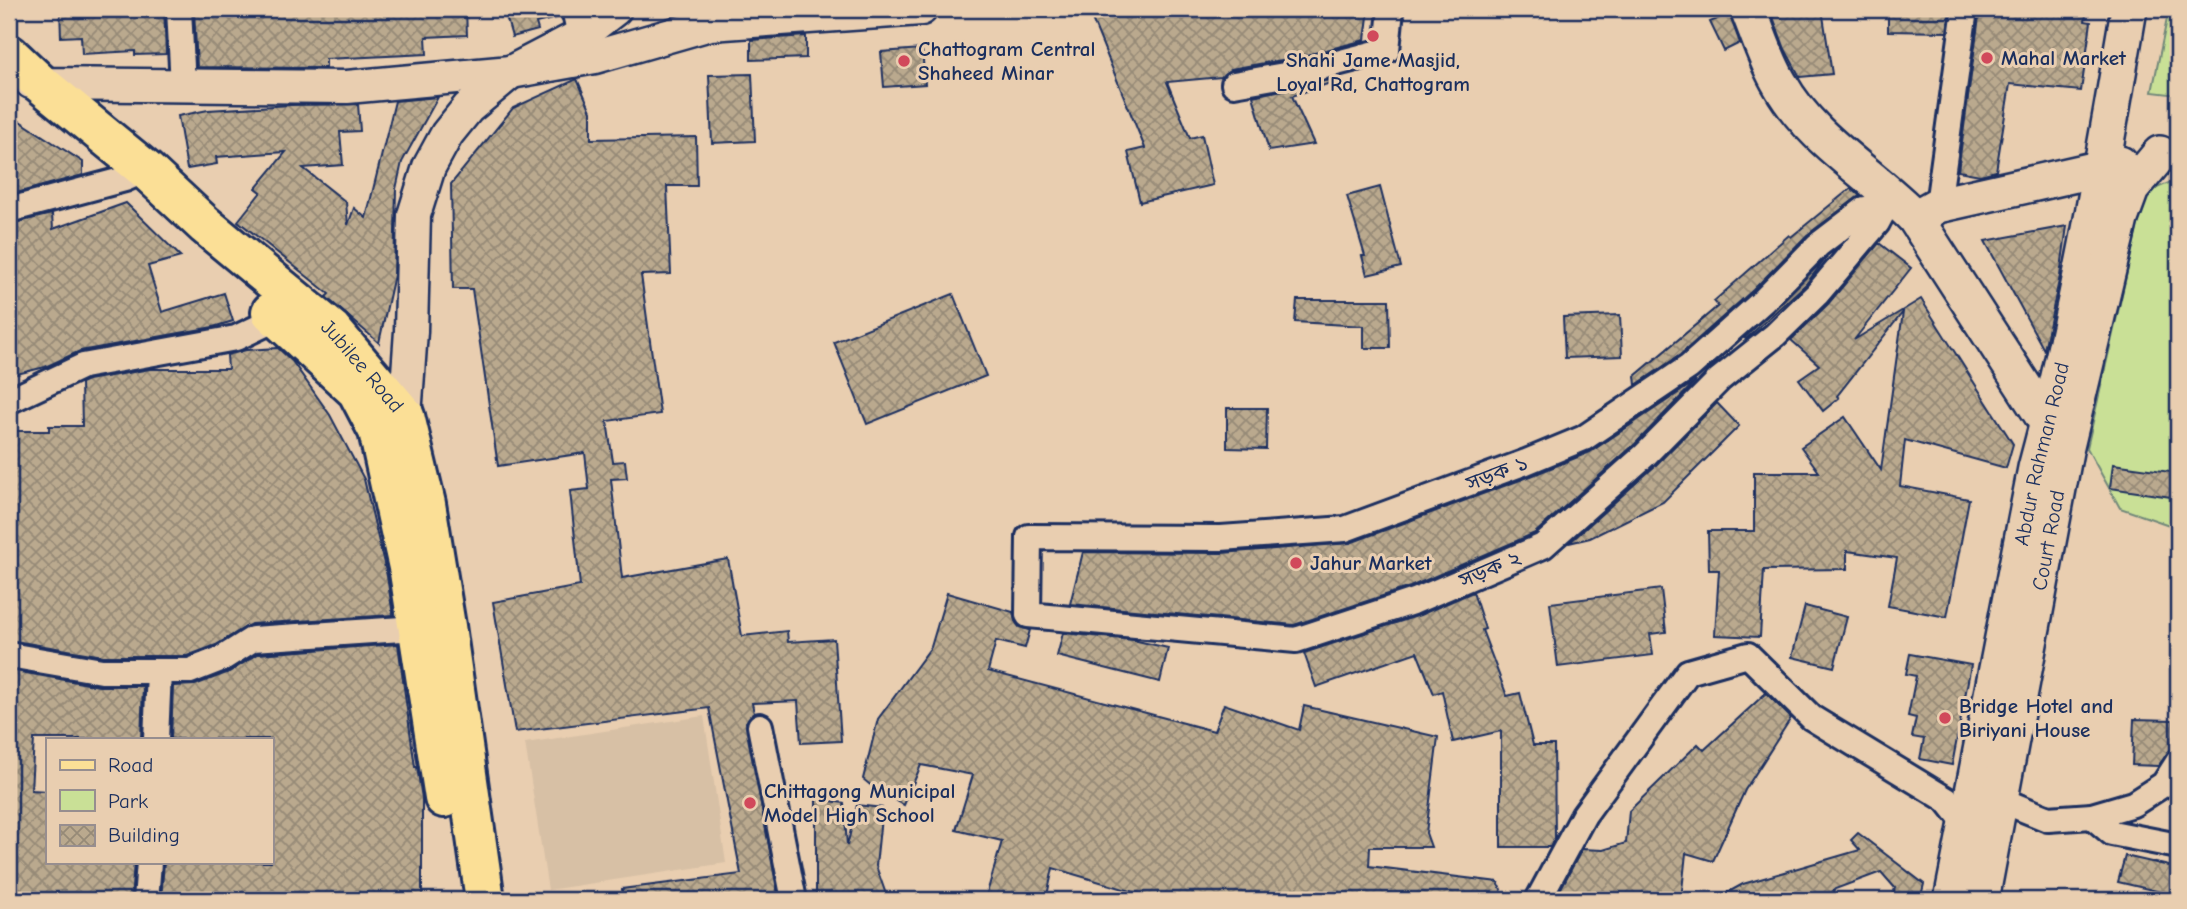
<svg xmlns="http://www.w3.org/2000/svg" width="2187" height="909" font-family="'Comic Neue','Noto Sans Bengali',sans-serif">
  <defs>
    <pattern id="building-cross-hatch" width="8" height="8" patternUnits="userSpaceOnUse" patternTransform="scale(1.75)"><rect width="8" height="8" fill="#baa98e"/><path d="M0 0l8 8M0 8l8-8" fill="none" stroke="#968a77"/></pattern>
  </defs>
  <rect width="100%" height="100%" fill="#e9ceb0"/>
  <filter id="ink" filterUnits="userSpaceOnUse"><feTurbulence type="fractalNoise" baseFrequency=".0143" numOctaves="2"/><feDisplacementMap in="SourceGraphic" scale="14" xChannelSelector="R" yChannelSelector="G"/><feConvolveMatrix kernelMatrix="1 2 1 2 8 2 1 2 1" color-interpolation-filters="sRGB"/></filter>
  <g filter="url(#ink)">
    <path fill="#d7c0a5" d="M704,716L726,863L548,890L525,743Z"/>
    <g fill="#c9e096" stroke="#72887a" stroke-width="2">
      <path d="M2169,9H2178V95L2152,92Z"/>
      <path d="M2178,179V528L2120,508L2087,448L2145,193Z"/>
    </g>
    <g fill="url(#building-cross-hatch)" stroke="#1b2f5e" stroke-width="2">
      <path d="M60,9H164L166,54L135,55V51L82,54L81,36L61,37Z"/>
      <path d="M194,9H466L467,35L426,37L427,54L326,59V68L197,67Z"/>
      <path d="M504,9H560L561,17L536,23L538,30L512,37Z"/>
      <path d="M1088,9H1369L1365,40L1299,57L1231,69L1221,77L1167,82L1190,138L1202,135L1213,185L1140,202L1128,152L1145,148Z"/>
      <path d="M1770,9H1822L1832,74L1800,77L1785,49Z"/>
      <path d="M1888,9H1950L1947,32L1888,31Z"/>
      <path d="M1980,9H2087L2085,21L2091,22L2081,91L2010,84L1996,171L1980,175L1958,171Z"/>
      <path d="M1729,14L1740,43L1724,51L1710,22Z"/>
      <path d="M806,36V58L751,60V40Z"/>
      <path d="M922,49L925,84L884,87L881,52Z"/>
      <path d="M752,74L755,141L712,143L709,75Z"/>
      <path d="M1339,78V80L1292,96L1314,144L1269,151L1253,96Z"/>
      <path d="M577,79L591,111V139L696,137L697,186H667L671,274L641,275L660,414L607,421L613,462L625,461L627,478L611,479L622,578L728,559L742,636L787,631L788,642L834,639L841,741L801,743L798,701L752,703L754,713L746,722L779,900H622V889L741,874L709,708L515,732L493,602L580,586L570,491L589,489L585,453L498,466L472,289H453L451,184L513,108Z"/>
      <path d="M438,97L402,162L396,189L394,275L379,343L326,297L329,294L238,221L261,192L256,188L286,152L216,157L217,164L187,169L178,116L208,110L291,105L358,104L360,131L340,132L343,165L303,168L346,202L348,225L354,208L366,218L395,101Z"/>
      <path d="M9,114L83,162V175L9,195Z"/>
      <path d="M1380,187L1401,267L1367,275L1362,256H1365L1347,196Z"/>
      <path d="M1851,188L1860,196L1807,235L1753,290L1680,355L1636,385L1635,376L1718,306L1714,301L1789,235L1791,237Z"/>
      <path d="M126,203L181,257L148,266L162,312L224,293L233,321L213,327L80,351L45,367L9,376V319H12L10,280H12L9,224L52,214L53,229Z"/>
      <path d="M2067,226L2060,276L2044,350L1985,241Z"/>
      <path d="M1879,243L1911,268L1854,340L1921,299L2013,444L2006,468L1905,440L1900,486L1969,499L1947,617L1888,606L1897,558L1847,551V569L1764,570L1760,637L1715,635L1719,570H1709L1708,531H1754V472H1819L1801,447L1845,417L1881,470L1903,312L1837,396L1839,398L1823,411L1799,379L1819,365L1791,340L1828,304Z"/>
      <path d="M1827,257L1806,284L1746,339L1744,338Z"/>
      <path d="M953,294L986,376L867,424L834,342Z"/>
      <path d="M1297,300H1389L1390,348H1364V326L1295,322Z"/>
      <path d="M1620,315L1622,356L1565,358L1563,317Z"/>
      <path d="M278,348L292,361L330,415L364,479L387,576L393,615L251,624L216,645L187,656H103L9,640V435H16V431H49V426H82L81,383L88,380L150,369H228L227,355L246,350Z"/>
      <path d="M1696,381L1635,444L1535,533L1410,587L1294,625L1070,604L1083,552L1222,553L1350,543L1531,476L1590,452Z"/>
      <path d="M1717,403L1739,426L1663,502L1590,538L1569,543L1655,466Z"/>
      <path d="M1227,408H1267L1266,449L1227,448Z"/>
      <path d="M2113,464L2178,473V498L2110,488Z"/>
      <path d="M1661,589L1666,632L1650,634L1653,655L1558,667L1550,603Z"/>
      <path d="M1473,592L1485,629L1482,630L1507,696L1520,693L1533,745H1554L1555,838L1550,847H1501V731L1453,742L1442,691L1434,694L1417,652L1316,687L1304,653L1420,615Z"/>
      <path d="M947,593L1013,612L1015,621L1019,627L1030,630L1025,648L996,641L988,671L1214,731L1224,704L1299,730L1304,706L1438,737L1426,833L1431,847H1370L1369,866L1498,882L1505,900H1161L1053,868L1046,900H985L1002,841L956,830L973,775L921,765L904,805L874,788L863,779L878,719L931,647Z"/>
      <path d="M1805,606L1847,617L1834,667L1792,657Z"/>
      <path d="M1063,633L1133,640L1168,648L1160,682L1057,656Z"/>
      <path d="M398,644L415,767H417L422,798V900H161L164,862H271V739H171L173,686L195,685L229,672L258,654Z"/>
      <path d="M1910,654L1971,665L1952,765L1920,759L1924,739L1912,737L1916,718L1908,716L1916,676L1906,674Z"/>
      <path d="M9,670L99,686H143L141,739H34L31,790L47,791V862H134L131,900H9Z"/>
      <path d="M1766,693L1791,718L1745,790L1713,861L1686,853L1681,900H1562L1560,890L1582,849L1603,850L1626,843L1629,811L1698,744L1704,750Z"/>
      <path d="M2134,719L2173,720L2172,749L2158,766L2132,765Z"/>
      <path d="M816,799L844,803L847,846L857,805L882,808L876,866L888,900H816Z"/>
      <path d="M1858,833L1924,884L1920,900H1891L1895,888L1881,872L1835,889L1824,900H1714L1743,884L1860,850L1851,840Z"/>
      <path d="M2125,856L2178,868V896L2118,882Z"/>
    </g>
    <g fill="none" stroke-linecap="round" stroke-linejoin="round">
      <g stroke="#1b2f5e" stroke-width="30">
        <g id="minor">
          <path d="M179,9L183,86"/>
          <path d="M574,9L580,36"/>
          <path d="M1234,84L1302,72L1387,50L1391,9"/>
          <path d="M1938,205L1965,9"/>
          <path d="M9,210L125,179L146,170"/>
          <path d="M1877,223L1817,294L1775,335L1720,379L1645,455L1543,546L1415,601L1296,640L1028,615L1029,537L1221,538L1345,529L1526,462L1584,438L1689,367L1763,301L1818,245L1865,209L1877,223L1892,195"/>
          <path d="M9,401L83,366L236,338L278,318L288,311"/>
          <path d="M9,655L102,671H190L223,658L253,639L432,627"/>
          <path d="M760,726L794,900"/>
          <path d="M156,739L159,672"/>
          <path d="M2001,800L2048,819L2092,816L2133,804L2164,784L2178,762"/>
          <path d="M2092,816L2112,833L2178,846"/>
          <path d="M146,900L149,862"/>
          <path d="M1538,900L1584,815L1688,672L1748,655L1812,718L1947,800L1967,825"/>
        </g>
      </g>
      <g stroke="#1b2f5e" stroke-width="37">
        <g id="tertiary">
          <path d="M31,82L41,84L347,87L511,72L595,57L710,24L921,9"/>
          <path d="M405,416L411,331L414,215L429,167L447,134L468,108L511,72L580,36L615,9"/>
        </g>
      </g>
      <g stroke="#1b2f5e" stroke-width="40">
        <g id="secondary">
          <path d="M1748,9C1758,33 1766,61 1780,84C1811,140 1871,173 1915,218L2048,424"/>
          <path d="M1915,218L1938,205L2120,164"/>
          <path id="s1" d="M1952,900L2036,468C2077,317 2103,162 2129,9"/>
          <path id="s2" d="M1981,900L2065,451L2120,219L2131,189L2160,154"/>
        </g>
      </g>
      <g stroke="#1b2f5e" stroke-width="44">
        <g id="primary">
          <path id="s3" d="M9,54L41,84L146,170L205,225L332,330L405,416L426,504L446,626L485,900"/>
          <path d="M271,312L357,391L378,431L409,572L444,798"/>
        </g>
      </g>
      <use href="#minor" stroke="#e9ceb0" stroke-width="24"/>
      <use href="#tertiary" stroke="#e9ceb0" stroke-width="32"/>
      <use href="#secondary" stroke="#e9ceb0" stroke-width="35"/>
      <use href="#primary" stroke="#fbdf96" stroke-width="38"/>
    </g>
  </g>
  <g fill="#d1495b" stroke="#e9ceb0" stroke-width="2.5">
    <circle cx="1373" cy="36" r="7"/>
    <circle cx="1987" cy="58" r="7"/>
    <circle cx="904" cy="61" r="7"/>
    <circle cx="1296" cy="563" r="7"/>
    <circle cx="1945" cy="718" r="7"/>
    <circle cx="750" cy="803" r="7"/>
  </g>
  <g text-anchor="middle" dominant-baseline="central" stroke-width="6" stroke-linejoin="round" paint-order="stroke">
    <g font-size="21" font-weight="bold" fill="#1b2f5e" stroke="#e9ceb0" text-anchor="start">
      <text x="918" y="49">Chattogram Central<tspan x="918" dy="24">Shaheed Minar</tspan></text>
      <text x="2001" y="58">Mahal Market</text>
      <text x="1373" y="60" text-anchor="middle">Shahi Jame Masjid,<tspan x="1373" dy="24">Loyal Rd, Chattogram</tspan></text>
      <text x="1310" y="563">Jahur Market</text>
      <text x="1959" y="706">Bridge Hotel and<tspan x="1959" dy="24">Biriyani House</tspan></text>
      <text x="764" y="791">Chittagong Municipal<tspan x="764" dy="24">Model High School</tspan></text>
    </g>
    <g font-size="21" fill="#1b2f5e" stroke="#e9ceb0">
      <text stroke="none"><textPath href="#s3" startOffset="472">Jubilee Road</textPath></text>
      <text stroke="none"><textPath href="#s1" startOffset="455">Abdur Rahman Road</textPath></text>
      <text transform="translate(1497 473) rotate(-21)">সড়ক ১</text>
      <text stroke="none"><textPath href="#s2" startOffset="366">Court Road</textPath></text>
      <text transform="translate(1490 569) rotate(-23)">সড়ক ২</text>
    </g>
  </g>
  <rect width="2187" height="909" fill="none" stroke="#e9ceb0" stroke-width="35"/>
  <rect x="18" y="18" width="2152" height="874" fill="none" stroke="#1b2f5e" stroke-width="2.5" filter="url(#ink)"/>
  <rect x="46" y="738" width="228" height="126" fill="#e9ceb0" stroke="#978e8f" stroke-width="2"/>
  <rect x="60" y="760" width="35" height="10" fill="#fbdf96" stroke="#978e8f" stroke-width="2"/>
  <text x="108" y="772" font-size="21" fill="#1b2f5e">Road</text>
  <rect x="60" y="790" width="35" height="21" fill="#c9e096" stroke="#978e8f" stroke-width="2"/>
  <text x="108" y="808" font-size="21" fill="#1b2f5e">Park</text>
  <rect x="60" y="825" width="35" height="21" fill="url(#building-cross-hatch)" stroke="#978e8f" stroke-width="2"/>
  <text x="108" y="842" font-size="21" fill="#1b2f5e">Building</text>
</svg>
